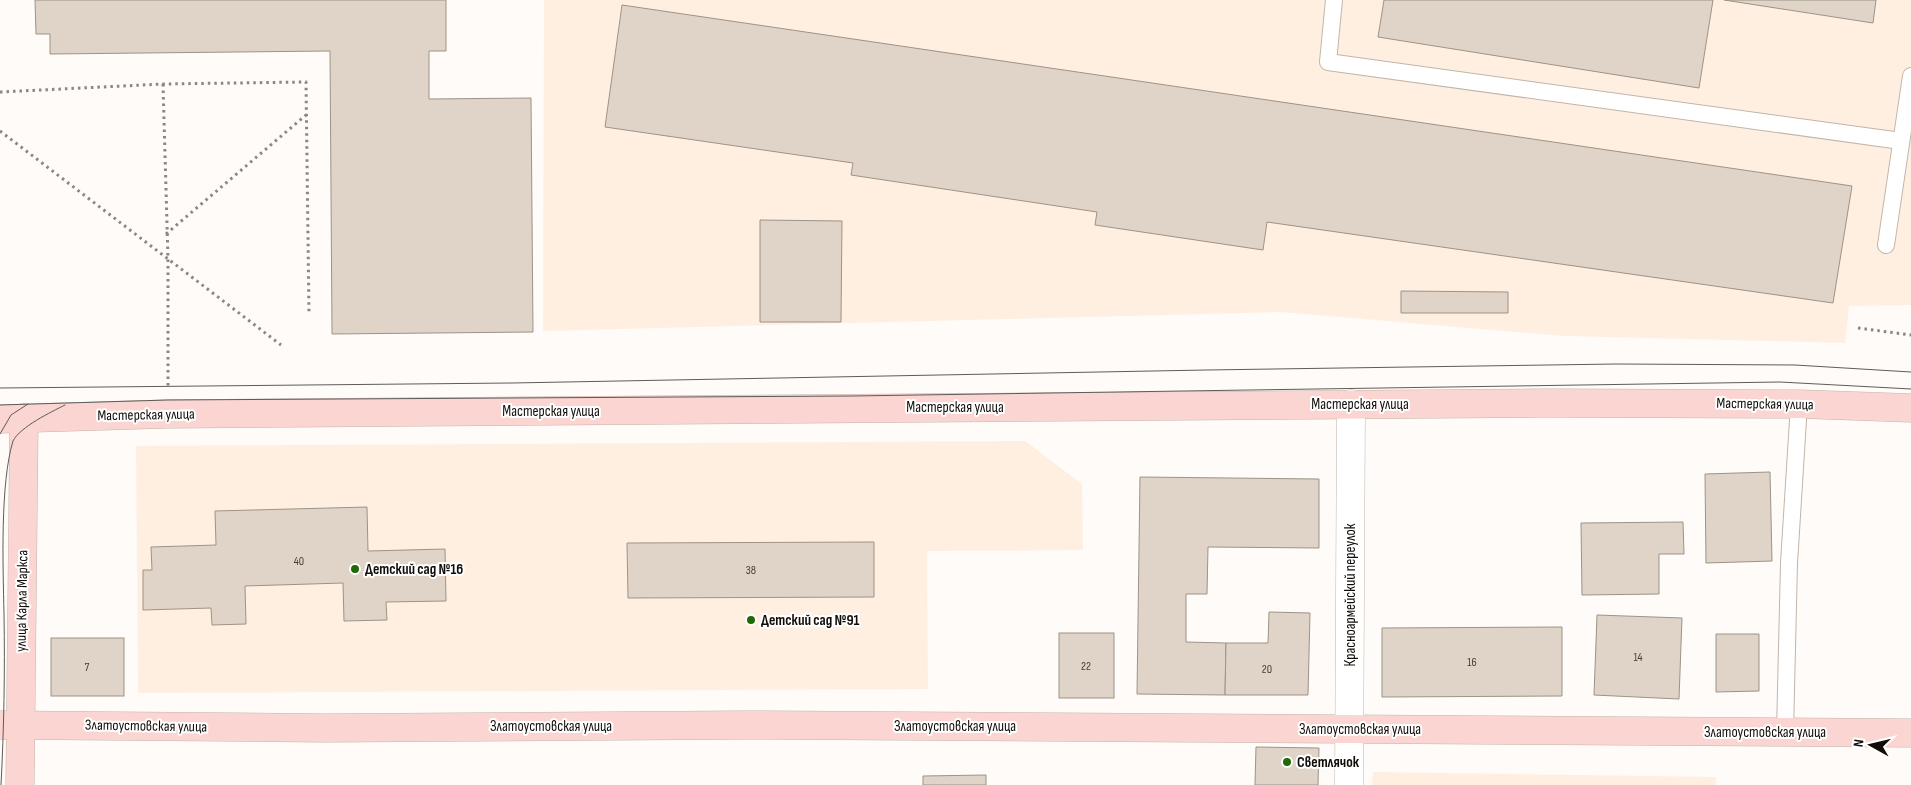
<svg xmlns="http://www.w3.org/2000/svg" width="1911" height="785" font-family="'Sofia Sans Condensed',sans-serif">
  <rect width="100%" height="100%" fill="#fefbf8"/>
  <g fill="#ffefe1">
    <path d="M544,0H1911V305L1849,306L1845,343L1566,336L1281,312L543,331Z"/>
    <path d="M1025,441L1082,484L1083,550L927,551L928,689L138,693L136,446Z"/>
    <path d="M1373,772L1716,777V785H1372Z"/>
  </g>
  <g fill="#dfd4c7" stroke="#9d9386">
    <path d="M35,0H446V51H429V99L531,98L533,332L332,334L330,51L50,54V34H36Z"/>
    <path d="M1384,0H1713L1699,88L1378,37Z"/>
    <path d="M1724,0H1876L1873,23Z"/>
    <path d="M622,5L1852,186L1833,303L1267,222L1263,250L1095,225L1097,212L851,175L853,163L605,127Z"/>
    <path d="M760,220L842,221L841,322H760Z"/>
    <path d="M1401,291L1508,292V313H1401Z"/>
    <path d="M1770,472L1772,561L1706,563L1705,474Z"/>
    <path d="M1140,477L1319,479V548L1208,547L1207,594H1186V642L1226,643L1225,695L1137,694Z"/>
    <path d="M367,507L368,551L445,549L446,601L386,602L387,620L344,621L343,583L245,586L246,624L212,625L211,608L143,610V570H152L151,547L216,545L215,511Z"/>
    <path d="M1683,522L1684,554H1659V594L1582,595L1581,523Z"/>
    <path d="M874,542V597L628,598L627,543Z"/>
    <path d="M1269,612L1310,613L1308,695H1225L1226,643H1268Z"/>
    <path d="M1597,615L1682,618L1679,699L1594,695Z"/>
    <path d="M1562,627V696L1382,697V628Z"/>
    <rect x="1059" y="633" width="55" height="65"/>
    <path d="M1716,634H1759V691L1716,692Z"/>
    <rect x="51" y="638" width="73" height="58"/>
    <path d="M1256,747L1319,748L1318,785H1255Z"/>
    <path d="M986,775V785H923V776Z"/>
  </g>
  <g fill="none" stroke-linecap="round" stroke-linejoin="round">
    <g stroke="#c2b5a9" stroke-width="18">
      <g id="lane">
        <path d="M1334,0L1328,62L1901,141"/>
        <path d="M1886,245L1911,76"/>
        <path d="M1785,732L1789,563L1799,404"/>
      </g>
    </g>
    <g stroke="#c2b5a9" stroke-width="29">
      <path id="street" d="M1349,785L1351,404"/>
    </g>
    <g stroke="#c2b5a9" stroke-width="29">
      <g id="secondary">
        <path d="M0,419L166,414L1543,403L1799,404L1911,408"/>
        <path d="M0,725L325,728L746,725L1911,733"/>
        <path d="M20,785L24,418"/>
      </g>
    </g>
    <g stroke="#8a8683" stroke-width="3" stroke-dasharray="2.5 4" stroke-linecap="butt">
      <path d="M163,84L168,259V386"/>
      <path d="M0,92L163,84L306,82L309,315"/>
      <path d="M0,131L281,345"/>
      <path d="M166,234L306,115"/>
      <path d="M1858,328L1911,335"/>
    </g>
    <use href="#lane" stroke="#fff" stroke-width="16"/>
    <use href="#street" stroke="#fff" stroke-width="28"/>
    <use href="#secondary" stroke="#fbd5d2" stroke-width="28"/>
    <g stroke="#5f5b58" stroke-width="1">
      <path d="M0,388L512,383L1206,370L1616,364L1795,365L1911,372"/>
      <path d="M0,405L168,400L852,396L1780,382L1911,389"/>
      <path d="M0,434L11,415L28,404"/>
      <path d="M1,785C4,728 5,671 4,614C3,566 0,484 13,441C20,427 51,412 65,405"/>
    </g>
  </g>
  <g fill="#206a06" stroke="#fff" stroke-width="2">
    <circle cx="355" cy="569" r="5"/>
    <circle cx="751" cy="620" r="5"/>
    <circle cx="1287" cy="762" r="5"/>
  </g>
  <g text-anchor="middle" dominant-baseline="central" stroke-width="4" stroke-linejoin="round" paint-order="stroke">
    <g font-size="12" fill="#443f38">
      <text x="299" y="561">40</text>
      <text x="751" y="570">38</text>
      <text x="1638" y="657">14</text>
      <text x="1472" y="662">16</text>
      <text x="1086" y="666">22</text>
      <text x="87" y="667">7</text>
      <text x="1267" y="669">20</text>
    </g>
    <g font-size="15" fill="#110d09" stroke="#fff">
      <text x="1360" y="404">Мастерская улица</text>
      <text transform="translate(1765 404) rotate(1)">Мастерская улица</text>
      <text x="955" y="407">Мастерская улица</text>
      <text x="551" y="411">Мастерская улица</text>
      <text transform="translate(146 415) rotate(-1)">Мастерская улица</text>
      <text transform="translate(1350 595) rotate(-90)">Красноармейский переулок</text>
      <text transform="translate(22 601) rotate(-89)">улица Карла Маркса</text>
      <text transform="translate(146 726) rotate(1)">Златоустовская улица</text>
      <text x="551" y="726">Златоустовская улица</text>
      <text x="955" y="726">Златоустовская улица</text>
      <text x="1360" y="729">Златоустовская улица</text>
      <text x="1765" y="732">Златоустовская улица</text>
    </g>
    <g font-size="15" font-weight="bold" fill="#110d09" stroke="#fff" text-anchor="start">
      <text x="365" y="569">Детский сад №16</text>
      <text x="761" y="620">Детский сад №91</text>
      <text x="1297" y="762">Светлячок</text>
    </g>
  </g>
  <g transform="translate(1871 745) rotate(278)" stroke="#ffffff" stroke-width="4" paint-order="stroke">
  <path d="M0-4L9 19L0 12L-9 19Z" fill="#110d09"/>
  <text y="-8" font-size="14" font-weight="bold" text-anchor="middle" fill="#110d09">N</text>
  </g>
</svg>
